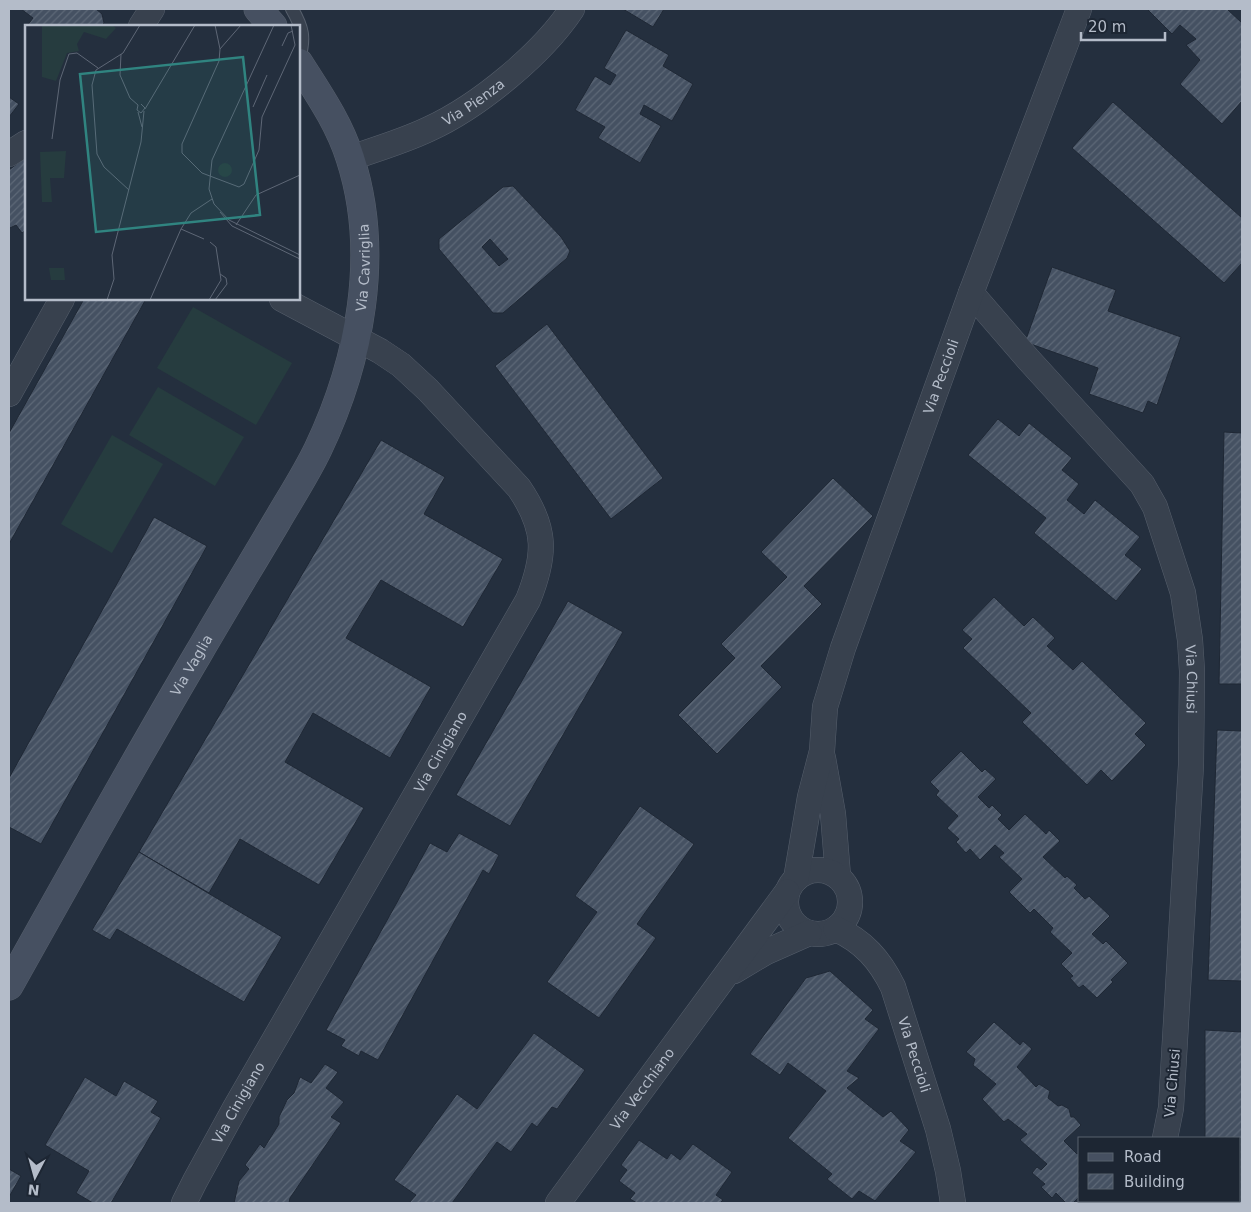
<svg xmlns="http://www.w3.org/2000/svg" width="1251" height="1212" font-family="'DejaVu Sans',sans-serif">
  <defs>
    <pattern id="building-hatch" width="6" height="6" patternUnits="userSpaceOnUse" patternTransform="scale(1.25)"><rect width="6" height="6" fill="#455162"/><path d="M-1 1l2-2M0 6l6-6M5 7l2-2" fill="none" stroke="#5d6877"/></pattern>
  </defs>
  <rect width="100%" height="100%" fill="#242f3e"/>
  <g fill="#263c3f">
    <path d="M193,307L292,363L256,425L157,368Z"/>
    <path d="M158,387L244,437L215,486L129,435Z"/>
    <path d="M112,435L163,464L112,553L61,524Z"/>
  </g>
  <g fill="url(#building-hatch)" stroke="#1f2835" fill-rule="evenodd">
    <path d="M21,9H96L102,14L104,23L101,26H27L33,18Z"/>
    <path d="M623,9H664L653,27Z"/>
    <path d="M1147,9H1227L1242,23V101L1222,124L1180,84L1200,60L1186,45L1196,39L1180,25L1172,34Z"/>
    <path d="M626,30L669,55L663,66L693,84L672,121L644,105L640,114L661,126L640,163L598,138L605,127L575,110L595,76L610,85L616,75L604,68Z"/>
    <path d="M9,97L19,104L9,117Z"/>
    <path d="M1113,102L1242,218V263L1224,283L1072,148Z"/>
    <path d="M26,157V230L22,233L16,225L10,228L9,225V170Z"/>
    <path d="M513,186L561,237L570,251L567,258L503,313H493L439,249V239L503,187ZM490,239L508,259L499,266L482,247Z"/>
    <path d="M1052,267L1116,290L1108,311L1181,337L1157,405L1148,401L1143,413L1089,394L1098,368L1025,342Z"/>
    <path d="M84,299H146L9,544V433Z"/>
    <path d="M547,324L663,478L611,519L495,366Z"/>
    <path d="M998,419L1019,436L1029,423L1072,458L1062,470L1079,484L1067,500L1084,514L1095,500L1140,537L1125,555L1142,569L1116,601L1034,533L1046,518L968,455Z"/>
    <path d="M1224,432L1242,433V684H1219Z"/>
    <path d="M381,440L445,477L424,514L503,559L463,627L381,580L346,638L431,687L390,758L313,713L285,762L364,808L319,885L240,839L209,893L139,852Z"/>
    <path d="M833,478L873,516L804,586L822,604L761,666L782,687L717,754L678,715L735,658L721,644L787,577L761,552Z"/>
    <path d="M154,517L207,546L41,844L9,827V778Z"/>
    <path d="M994,597L1024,626L1033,617L1055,638L1047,646L1073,670L1082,661L1146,723L1135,734L1146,745L1112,781L1101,770L1087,785L1022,722L1031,713L963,648L972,639L962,630Z"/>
    <path d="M568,601L623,632L510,826L456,795Z"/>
    <path d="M1217,730L1242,731V981L1208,980Z"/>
    <path d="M961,751L982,772L985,769L996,779L978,797L989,808L992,805L1002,815L998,819L1009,830L1025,814L1046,834L1049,830L1060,841L1043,857L1065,878L1067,876L1077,885L1074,888L1085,899L1089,896L1110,916L1092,934L1103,944L1106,941L1128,963L1111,980L1113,982L1097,998L1083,985L1079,988L1070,978L1073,976L1061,964L1072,953L1050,932L1053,928L1034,909L1030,913L1009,892L1022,879L999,857L1004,853L995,845L980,860L970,849L966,853L956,842L959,839L947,828L958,816L936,795L939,791L930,782Z"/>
    <path d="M640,806L694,844L637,924L656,938L599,1018L547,982L597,912L575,896Z"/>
    <path d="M459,833L499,855L489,874L483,870L378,1060L361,1051L359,1056L341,1046L345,1040L326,1030L430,843L447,852Z"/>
    <path d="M139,852L282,937L244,1002L117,929L110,940L92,930Z"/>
    <path d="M830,971L873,1010L865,1019L879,1029L847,1071L859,1078L847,1088L883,1117L891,1111L909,1130L900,1141L916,1152L875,1201L859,1191L852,1199L827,1179L832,1174L788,1138L826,1091L788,1063L780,1075L750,1054L806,978Z"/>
    <path d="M994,1022L1020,1045L1023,1041L1032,1049L1017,1067L1036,1087L1039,1084L1050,1091L1048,1098L1058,1106L1062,1105L1069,1109L1071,1117H1074L1081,1125L1064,1141L1077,1154L1080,1152V1196L1073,1203H1066L1056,1193L1052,1198L1041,1187L1045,1184L1032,1173L1037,1167L1041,1170L1047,1164L1020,1140L1027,1134L1008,1119L1004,1122L982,1099L996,1084L973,1065L975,1059L966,1052Z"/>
    <path d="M1205,1030L1242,1032V1203H1175L1177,1201H1240V1138H1205Z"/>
    <path d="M534,1033L585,1070L557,1109L552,1107L537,1127L532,1123L511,1152L497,1142L452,1203H409L416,1195L394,1180L457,1094L477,1109Z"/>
    <path d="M325,1064L338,1072L326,1088L344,1102L331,1117L341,1123L290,1198L289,1203H234L239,1181L249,1169L245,1165L260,1144L264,1148L279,1124V1117L287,1100L294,1093L300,1077L311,1083Z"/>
    <path d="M85,1077L116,1096L124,1081L158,1101L151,1112L161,1118L111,1203H93L76,1193L89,1171L45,1145Z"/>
    <path d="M639,1140L667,1159L671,1153L680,1160L693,1144L732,1172L716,1195L723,1200L720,1203H637L630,1199L635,1193L619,1181L627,1170L621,1165Z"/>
    <path d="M9,1169L21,1176L9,1197Z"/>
  </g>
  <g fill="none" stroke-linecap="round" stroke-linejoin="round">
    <g stroke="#565f6c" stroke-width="14">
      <path id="lane" d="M292,9C303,28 305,38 299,59"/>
    </g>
    <g stroke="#565f6c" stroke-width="26">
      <g id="street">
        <path d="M141,26L152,9"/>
        <path d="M9,154L26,143"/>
        <path id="s1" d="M350,158C377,149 404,141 429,129C479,106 542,54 572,9"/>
        <path id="s2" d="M971,293L1028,359L1142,484L1155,507L1183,593L1190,640L1192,671L1191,765L1171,1108L1165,1138"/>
        <path d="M9,394L62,299"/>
        <path d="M823,758L833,814L838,876"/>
        <circle cx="818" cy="902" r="32"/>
        <path id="s3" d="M796,879L810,797L822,751L825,707L843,648L971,293L1079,9"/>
        <path id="s4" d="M836,929C863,941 880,960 893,987L938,1129L948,1171L953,1203"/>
        <path d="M734,971L766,952L809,933"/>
        <path id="s5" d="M184,1203L195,1181L235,1108L528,600C546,555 547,529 519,488L428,390L401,365L380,351L282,299"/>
        <path id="s6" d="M558,1203L787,892"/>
        <path d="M1139,1203L1141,1201"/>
      </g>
    </g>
    <g stroke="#565f6c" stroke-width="29">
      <g id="secondary">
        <path d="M258,9L273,26"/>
        <path id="s7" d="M9,986C71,875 133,764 198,654C224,609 251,565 277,521C291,497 306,474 318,449C360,361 381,253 350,158C339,123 318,93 299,63"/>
      </g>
    </g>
    <use href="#lane" stroke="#38414e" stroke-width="12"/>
    <use href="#street" stroke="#38414e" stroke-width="25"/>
    <use href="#secondary" stroke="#465061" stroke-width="28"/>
  </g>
  <g text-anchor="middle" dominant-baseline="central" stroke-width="4" stroke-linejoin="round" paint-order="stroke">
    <g font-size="14" fill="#b4bcc9" stroke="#1d2633">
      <text stroke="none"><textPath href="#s1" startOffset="136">Via Pienza</textPath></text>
      <text stroke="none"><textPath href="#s7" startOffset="808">Via Cavriglia</textPath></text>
      <text stroke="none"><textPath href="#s3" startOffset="525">Via Peccioli</textPath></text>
      <text stroke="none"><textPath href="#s7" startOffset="369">Via Vaglia</textPath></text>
      <text stroke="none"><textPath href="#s2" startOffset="460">Via Chiusi</textPath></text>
      <text stroke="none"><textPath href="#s5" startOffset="519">Via Cinigiano</textPath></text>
      <text stroke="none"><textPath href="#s4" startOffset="154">Via Peccioli</textPath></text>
      <text transform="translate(1172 1083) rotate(-85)">Via Chiusi</text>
      <text stroke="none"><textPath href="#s6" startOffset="142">Via Vecchiano</textPath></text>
      <text stroke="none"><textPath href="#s5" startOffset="114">Via Cinigiano</textPath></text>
    </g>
  </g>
  <g transform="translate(25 25)">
    <rect width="275" height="275" fill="#242f3e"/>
    <path d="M17,0H87L91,3L81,14L59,7L52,19L54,26L42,28L31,56L17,52ZM41,126L39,153H25L27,177H17L15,127ZM24,243H39L40,255H26Z" fill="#263c3f"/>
    <path d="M193 145a7 7 0 1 1 14 0a7 7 0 1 1-14 0Z" fill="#263c3f"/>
    <path fill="none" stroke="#5e6776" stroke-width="1" d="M190,0L195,24L194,36L157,119V128L177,148L214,162L219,159L234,125L237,92L270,20L266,0M249,0L187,135L184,164L189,179L204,195L275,230M257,21L263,8L268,6M195,24L216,0M96,29L95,50L105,73L113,80M113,80L112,85L116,88L120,83L116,79M228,82L242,50M120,84L170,0M113,87L117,102M27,114L35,55L44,29L52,28L73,43M104,165L79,142L72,129L67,60L71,45L98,28L115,0M195,187L207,201L275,234M211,200L231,170L275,150M156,204L166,188L187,174M82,275L89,254L87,230L116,117L119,86M125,275L156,204L179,214M184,275L196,255L191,222L185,217M190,275L202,259L201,253L195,249"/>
    <path fill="#308480" fill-opacity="0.15" stroke="#308480" stroke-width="2.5" d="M218,32L235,190L71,207L55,49Z"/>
    <rect width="275" height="275" fill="none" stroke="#b4bcc9" stroke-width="2.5"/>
  </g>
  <rect width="1251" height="1212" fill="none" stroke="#b4bcc9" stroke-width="20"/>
  <rect x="1078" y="1137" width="162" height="65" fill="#1d2633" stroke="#59626f"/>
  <rect x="1088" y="1153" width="25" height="8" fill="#465061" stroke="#59626f"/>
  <text x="1124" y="1162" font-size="15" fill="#b4bcc9">Road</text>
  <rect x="1088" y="1174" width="25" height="15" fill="url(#building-hatch)" stroke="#59626f"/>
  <text x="1124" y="1187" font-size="15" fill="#b4bcc9">Building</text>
  <g transform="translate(35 1177) rotate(186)" stroke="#1d2633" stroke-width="4" paint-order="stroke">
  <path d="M0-4L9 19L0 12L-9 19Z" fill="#b4bcc9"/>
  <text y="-8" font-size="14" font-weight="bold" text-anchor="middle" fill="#b4bcc9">N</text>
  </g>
  <path d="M1081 32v8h84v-8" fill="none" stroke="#b4bcc9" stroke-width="2.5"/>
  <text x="1088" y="32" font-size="15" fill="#b4bcc9" stroke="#1d2633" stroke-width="4" paint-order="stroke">20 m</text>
</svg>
